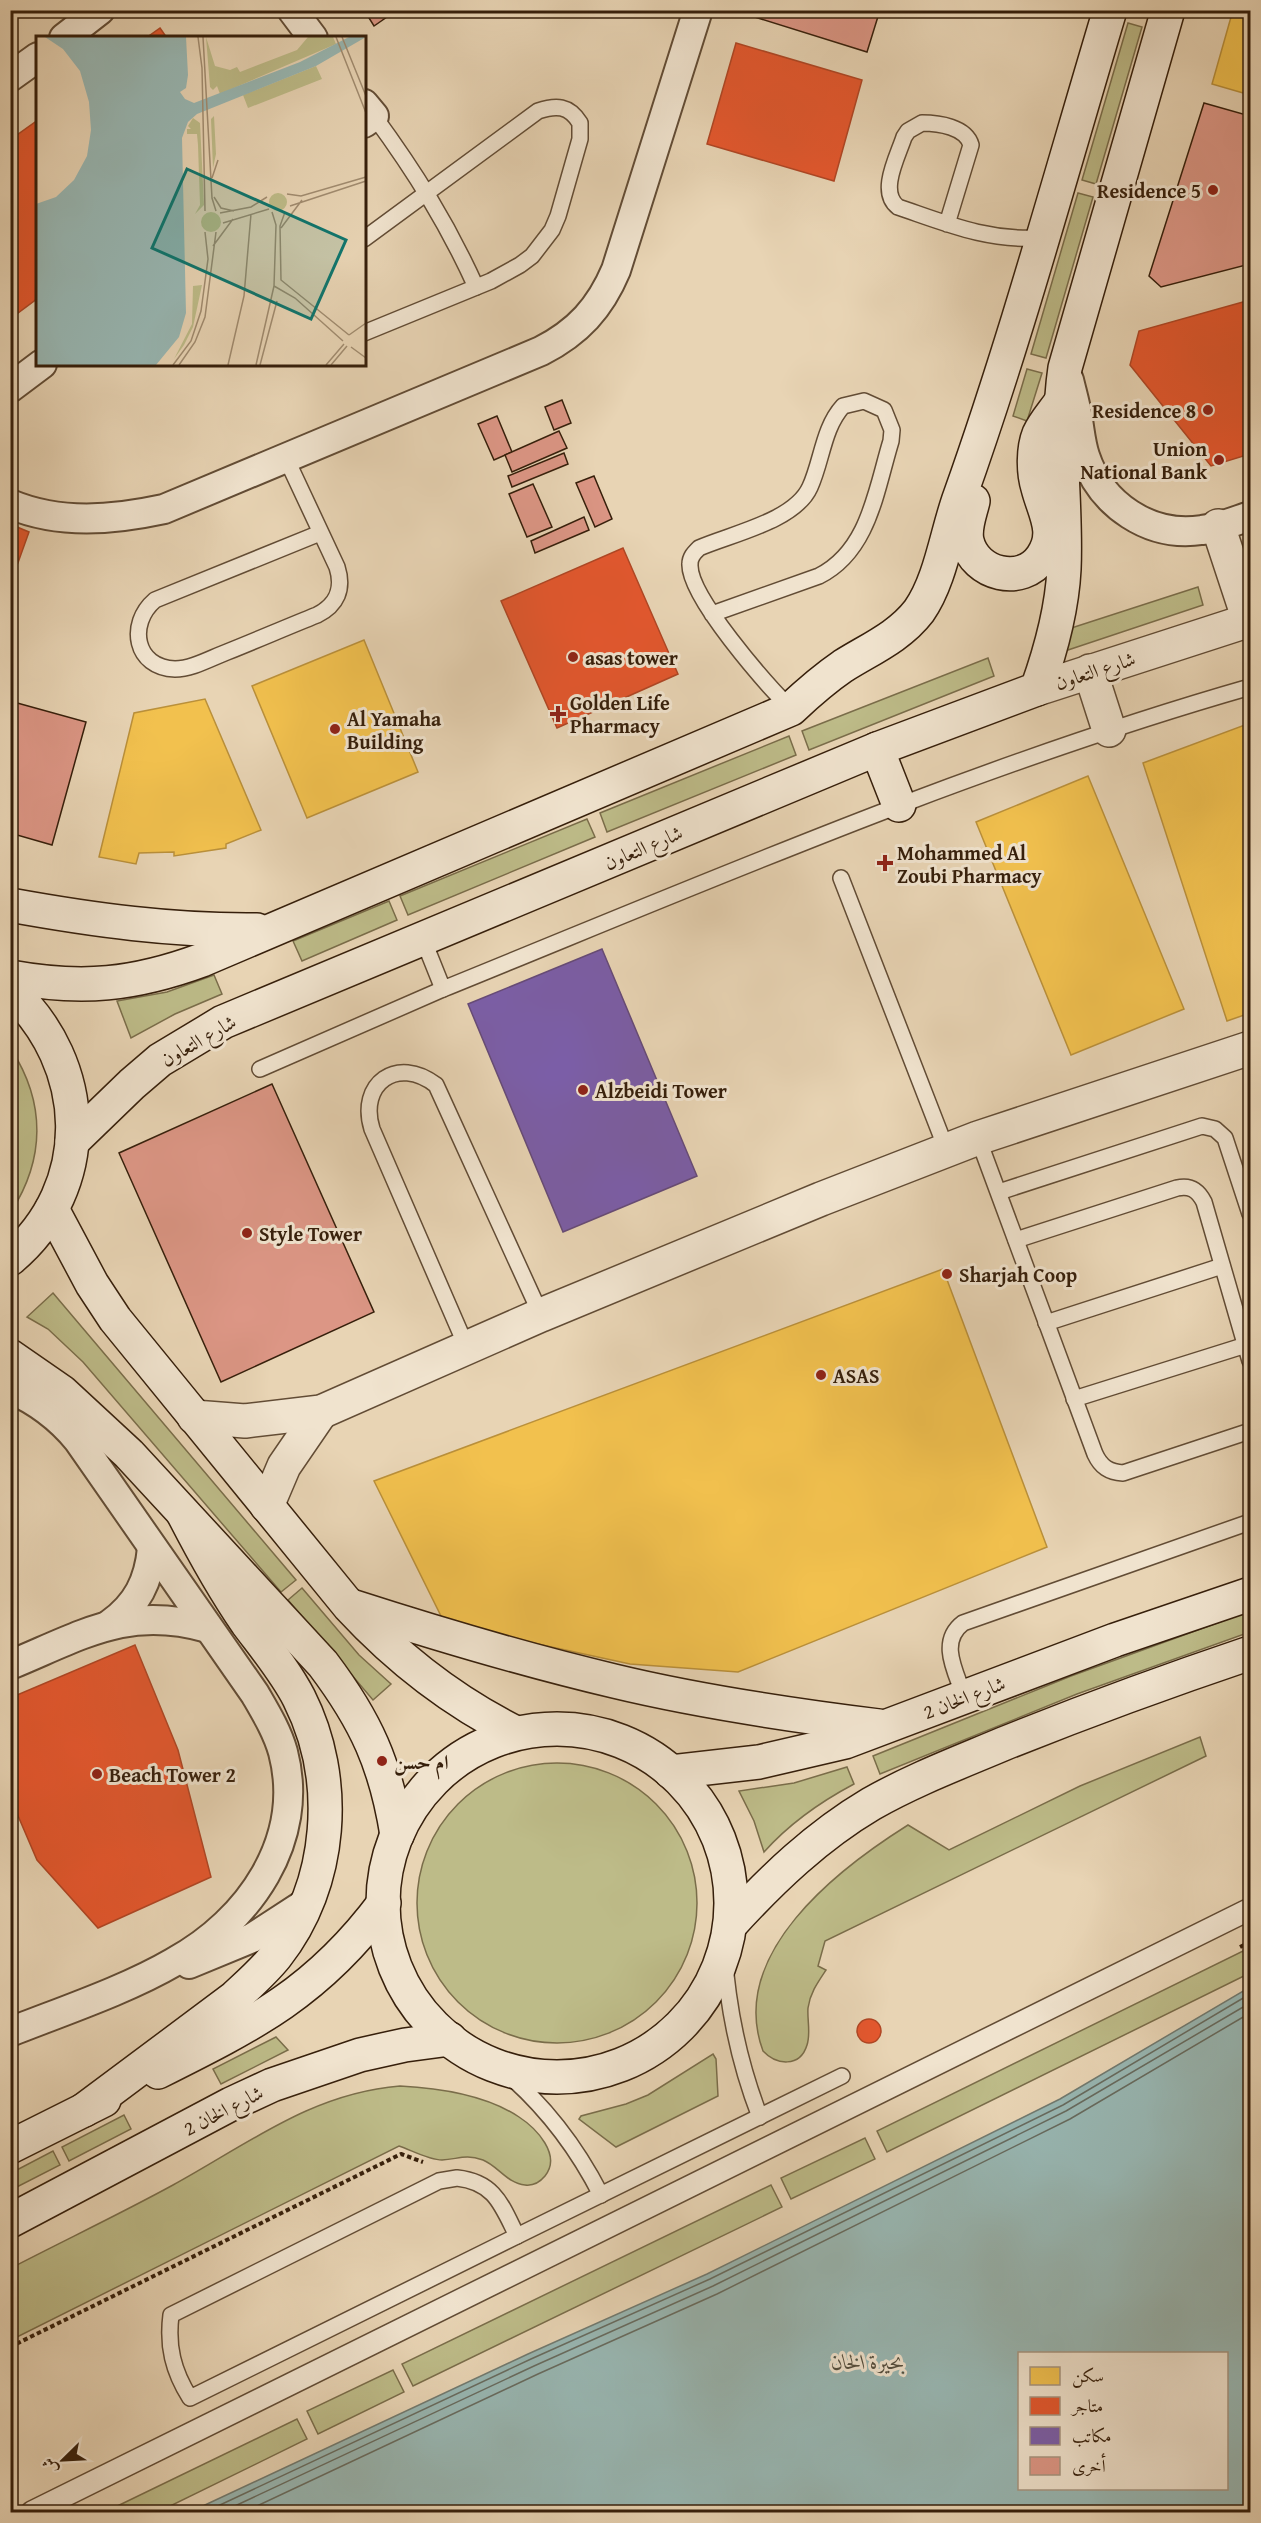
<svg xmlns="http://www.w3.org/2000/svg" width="1261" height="2523" font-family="'Gentium Book Plus',Amiri,serif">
  <rect width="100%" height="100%" fill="#e8d4b4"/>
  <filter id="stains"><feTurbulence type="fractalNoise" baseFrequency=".00333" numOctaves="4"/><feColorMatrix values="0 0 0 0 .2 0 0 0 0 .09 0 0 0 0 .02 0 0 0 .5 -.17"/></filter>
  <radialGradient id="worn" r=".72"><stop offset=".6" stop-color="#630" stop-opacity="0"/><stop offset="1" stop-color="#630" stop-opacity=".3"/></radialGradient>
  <g fill="#bdbb88" stroke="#7a6d4a" stroke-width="1.5">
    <path d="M1128,23L1142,27L1096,184L1082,180Z"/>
    <path d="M1078,193L1093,197L1046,358L1031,354Z"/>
    <path d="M1027,369L1042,373L1027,421L1013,416Z"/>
    <path d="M1198,587L1203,605L1065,651L1059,632Z"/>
    <path d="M988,658L994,676L809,750L802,731Z"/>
    <path d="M789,736L796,755L607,832L600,813Z"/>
    <path d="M587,819L595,837L408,915L400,896Z"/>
    <path d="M389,901L397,920L302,961L293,941Z"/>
    <path d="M214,975L222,994L175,1014L131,1038L117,1001L167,992Z"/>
    <path d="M11,1049C46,1103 45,1159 11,1212Z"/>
    <path d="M53,1293L296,1580L281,1592L83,1362L48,1329L27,1317Z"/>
    <path d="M302,1588L359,1655L391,1684L373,1700L288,1600Z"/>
    <path d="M1250,1611V1632L1077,1694L880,1774L873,1756L1071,1676Z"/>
    <path d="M1200,1737L1206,1756L825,1941L818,1966L826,1970C818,1982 810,1993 808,2008C807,2020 811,2033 807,2045C800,2068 776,2065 763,2051C727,1954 838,1869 908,1825L949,1850L1080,1786Z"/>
    <circle cx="557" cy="1903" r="140"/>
    <path d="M847,1767L854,1784C820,1802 790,1823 764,1852L754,1821L739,1791L794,1783Z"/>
    <path d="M1243,1951L1250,1966V1973L887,2152L877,2131Z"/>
    <path d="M276,2037L288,2050L221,2084L213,2069Z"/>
    <path d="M713,2054L716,2059L718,2096L616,2147L579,2119L581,2116L626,2104L648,2095Z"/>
    <path d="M400,2086C439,2088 486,2095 519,2117C536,2128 562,2155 545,2176C540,2182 533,2186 525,2185C508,2184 498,2166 483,2160C465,2154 459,2159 442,2160C429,2160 411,2150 399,2146L11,2340V2268C65,2240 120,2214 173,2185C248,2144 312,2093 400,2086Z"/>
    <path d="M124,2115L131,2129L69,2161L62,2147Z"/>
    <path d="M865,2138L875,2159L791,2199L781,2178Z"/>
    <path d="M53,2151L60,2165L11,2190V2173Z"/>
    <path d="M771,2185L782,2207L413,2386L402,2364Z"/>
    <path d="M393,2370L404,2392L318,2434L307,2411Z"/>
    <path d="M297,2419L307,2439L158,2512H105Z"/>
  </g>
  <path fill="#98b7b3" stroke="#717a70" stroke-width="1.5" fill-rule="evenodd" d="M1250,1987V2512H190L528,2354L707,2274L1060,2099ZM1020,2354H1226V2488H1020Z"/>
  <g fill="#f2c14e" stroke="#ba903a" stroke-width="1.5">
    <path d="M1233,10H1250V95L1212,84Z"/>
    <path d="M364,640L418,772L307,818L252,686Z"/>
    <path d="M205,699L261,830L226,844V848L174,856V852L139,853L136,864L99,857L134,713Z"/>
    <path d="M1250,723V1013L1227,1021L1143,763Z"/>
    <path d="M1088,776L1184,1009L1071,1055L976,822Z"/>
    <path d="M943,1269L1047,1547L738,1672L630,1664L445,1624L374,1481Z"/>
  </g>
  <g fill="#e4572e" stroke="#b04624" stroke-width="1.5">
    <path d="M160,28L167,38H146Z"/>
    <path d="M736,43L862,80L834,181L707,144Z"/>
    <path d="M38,120V298L10,319V140Z"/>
    <path d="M1250,300V454L1211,466L1130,365L1139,331Z"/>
    <path d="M10,524L29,532L10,585Z"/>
    <path d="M623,548L678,674L557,728L501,601Z"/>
    <path d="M135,1645L178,1750L211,1877L98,1928L37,1860L10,1797V1698Z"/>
    <circle cx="869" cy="2031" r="12"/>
  </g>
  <path fill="#7b5ea7" stroke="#664b78" stroke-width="1.5" d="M602,949L697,1176L563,1232L468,1004Z"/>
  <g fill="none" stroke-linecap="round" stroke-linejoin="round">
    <g stroke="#676b5f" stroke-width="1.5">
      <path d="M205,2512L531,2359L710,2279L1063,2105L1250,1994"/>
      <path d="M222,2512L534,2366L713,2286L1066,2111L1250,2003"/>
      <path d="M244,2512L538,2374L717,2294L1070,2119L1250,2013"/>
    </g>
  </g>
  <g fill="#dc9685" stroke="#361f0b" stroke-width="1.5">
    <path d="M364,10H397L374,26Z"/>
    <path d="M743,10H880L867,52L742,13Z"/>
    <path d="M1204,103L1250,116V264L1161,287L1149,276Z"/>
    <path d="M562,400L571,423L554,430L545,407Z"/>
    <path d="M497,416L512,452L494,460L478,424Z"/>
    <path d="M559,431L567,448L512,472L505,455Z"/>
    <path d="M564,453L568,464L512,487L508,476Z"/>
    <path d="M594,476L612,519L595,527L576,483Z"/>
    <path d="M533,484L552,527L527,537L509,494Z"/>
    <path d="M584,517L589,530L535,553L531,541Z"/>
    <path d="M10,701L86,722L52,845L10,833Z"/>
    <path d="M272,1084L374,1312L221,1382L119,1153Z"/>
  </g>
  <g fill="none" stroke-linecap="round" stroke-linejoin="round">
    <g stroke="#624c35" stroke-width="18">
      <g id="service">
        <path d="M374,116C415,172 447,223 476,287"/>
        <path d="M947,224L971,145C966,127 939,123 922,123L908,131L904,137C898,156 878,192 898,207C948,224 987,241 1042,238"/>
        <path d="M364,239L538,111C556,105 569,105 580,123V139L558,216L552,230L532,256L520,265L491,281L364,333"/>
        <path d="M286,458L337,567C344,589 337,605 317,615C287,627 257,640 227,652C211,658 192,669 175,669C135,668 127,624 155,600L320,533"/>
        <path d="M712,614L819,576C869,551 876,490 891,441L892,430L884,410L864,401L843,406C823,428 822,461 810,487C795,521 731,534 699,548C694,553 690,557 690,564C688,596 767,685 791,709"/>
        <path d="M841,878L947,1151"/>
        <path d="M423,939L443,989C709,881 974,766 1250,687"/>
        <path d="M260,1069L443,989"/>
        <path d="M978,1138L1095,1454C1101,1467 1109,1472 1123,1473L1250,1431"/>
        <path d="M999,1192L1202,1126L1215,1129L1225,1138L1250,1214"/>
        <path d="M1016,1240L1177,1188C1190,1185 1198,1190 1204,1202L1250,1361"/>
        <path d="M1046,1323L1222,1266"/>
        <path d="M467,1348L372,1129C358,1084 397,1055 436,1085L541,1315"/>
        <path d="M1074,1399L1246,1345"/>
        <path d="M964,1696C956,1672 938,1642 963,1623L1250,1522"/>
        <path d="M724,1952C728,2010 739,2063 760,2117"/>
        <path d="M499,2067C543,2103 575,2144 601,2195"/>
        <path d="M457,2178C495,2182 502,2206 517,2236L190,2398C173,2371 167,2346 171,2315L439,2181Z"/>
        <path d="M517,2236L842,2076"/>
      </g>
    </g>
    <g stroke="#624c35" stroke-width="24">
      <path id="pedestrian" d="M32,2512L1250,1909"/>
    </g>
    <g stroke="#624c35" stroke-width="32">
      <g id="minor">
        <path d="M292,10L313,38"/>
        <path d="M64,38L100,10"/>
        <path d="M10,77L38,57"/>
        <path d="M364,104L374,116L364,123"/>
        <path d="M1069,380C1072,393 1076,406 1078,420C1080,432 1081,444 1085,456C1101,505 1150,538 1202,530C1218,528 1235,521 1250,516"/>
        <path d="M10,388L42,364"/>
        <path d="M10,504C60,525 113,520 164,509L541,351C578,332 600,308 616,270L698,10"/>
        <path d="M10,1389C38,1401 59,1417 78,1440L255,1694C266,1713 277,1731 283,1752C306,1840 249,1921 174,1962C126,1990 63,2011 10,2032"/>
        <path d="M110,1624C137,1605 149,1581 152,1548"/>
        <path d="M10,1665C83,1635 127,1605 208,1628"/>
        <path d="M189,1964L252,1938L306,1903"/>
      </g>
    </g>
    <g stroke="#624c35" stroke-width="36">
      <g id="tertiary">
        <path d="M1218,526L1249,620"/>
        <path d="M1090,671L1109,730"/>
        <path d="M1037,689L1250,620"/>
        <path d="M194,1417L245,1421L321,1412L541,1315L821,1199L978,1138L1250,1048"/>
        <path d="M267,1506L284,1466L321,1412"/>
      </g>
    </g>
    <g stroke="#361f0b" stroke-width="36">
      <g id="secondary">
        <path d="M973,501C970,514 964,528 967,541C975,575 1022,586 1042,557C1059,533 1044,512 1038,488C1033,472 1033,449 1039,434C1044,423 1053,413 1060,403"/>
        <path d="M877,749L899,805"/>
        <path d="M10,905C93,920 173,931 257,930"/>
        <path d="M10,977C82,990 134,985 202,960L791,709C807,694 824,679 843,666C870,649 899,637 919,611C941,580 947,531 960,496C1017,336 1061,173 1110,10"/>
        <path d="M10,990C91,1064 96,1187 10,1259"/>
        <path d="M72,1142L132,1084L160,1060L223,1022L877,749L1037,689C1051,650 1062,610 1064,569C1067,501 1055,435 1065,368L1168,10"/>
        <path d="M52,1209L92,1284L115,1319L349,1606C398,1659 452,1701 516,1733"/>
        <path d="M10,1356L62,1392L129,1454L323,1664C366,1721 386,1765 397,1835"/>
        <path d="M351,1606C438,1634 525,1660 614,1681C701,1702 790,1715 879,1726"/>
        <circle cx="557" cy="1903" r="174"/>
        <path d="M671,1772L759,1762L845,1742L1115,1640L1250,1594"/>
        <path d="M730,1925C772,1879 817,1836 871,1804C913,1780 958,1763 1003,1744C1085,1711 1167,1681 1250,1653"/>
        <path d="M158,2072C254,2024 318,1992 384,1903"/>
        <path d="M84,2110L234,1998C248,1985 263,1972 276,1956C333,1884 340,1779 299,1698C285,1671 265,1647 247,1623C223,1588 202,1550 183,1513"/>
        <path d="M10,2147L104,2100"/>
        <path d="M10,2221L231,2104L272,2085L360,2055L405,2045L450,2039"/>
      </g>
    </g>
    <g stroke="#361f0b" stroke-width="4" stroke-dasharray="4.5 3" stroke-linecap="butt">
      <path d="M1240,1947L1250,1942"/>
      <path d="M10,2347L401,2154L423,2162"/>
    </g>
    <use href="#service" stroke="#f0e3ce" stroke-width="15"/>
    <use href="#pedestrian" stroke="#f0e3ce" stroke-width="21"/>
    <use href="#minor" stroke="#f0e3ce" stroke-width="28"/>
    <use href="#tertiary" stroke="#f0e3ce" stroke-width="33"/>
    <use href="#secondary" stroke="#f0e3ce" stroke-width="33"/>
  </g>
  <g fill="#8f2418" stroke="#f0e3ce" stroke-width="2">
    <circle cx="1213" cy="190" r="6"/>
    <circle cx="1208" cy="410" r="6"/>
    <circle cx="1219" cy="460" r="6"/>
    <circle cx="573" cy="657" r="6"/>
    <path d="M555 705h6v6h6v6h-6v6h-6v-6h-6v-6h6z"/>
    <circle cx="335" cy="729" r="6"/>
    <path d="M882 854h6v6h6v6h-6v6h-6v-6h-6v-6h6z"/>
    <circle cx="583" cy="1090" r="6"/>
    <circle cx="247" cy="1233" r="6"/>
    <circle cx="947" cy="1274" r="6"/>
    <circle cx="821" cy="1375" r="6"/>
    <circle cx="382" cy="1761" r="6"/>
    <circle cx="97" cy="1774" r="6"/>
  </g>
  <g text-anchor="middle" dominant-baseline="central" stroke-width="6" stroke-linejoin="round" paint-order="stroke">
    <g font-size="20" font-weight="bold" fill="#361f0b" stroke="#f0e3ce" text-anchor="start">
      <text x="1201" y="190" text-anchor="end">Residence 5</text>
      <text x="1196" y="410" text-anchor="end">Residence 8</text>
      <text x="1207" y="448" text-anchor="end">Union<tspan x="1207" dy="23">National Bank</tspan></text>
      <text x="585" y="657">asas tower</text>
      <text x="570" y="702">Golden Life<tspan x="570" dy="23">Pharmacy</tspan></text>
      <text x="347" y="718">Al Yamaha<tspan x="347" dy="23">Building</tspan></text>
      <text x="897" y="852">Mohammed Al<tspan x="897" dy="23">Zoubi Pharmacy</tspan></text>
      <text x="595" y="1090">Alzbeidi Tower</text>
      <text x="259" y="1233">Style Tower</text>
      <text x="959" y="1274">Sharjah Coop</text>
      <text x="833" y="1375">ASAS</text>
      <text x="394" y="1761">ام حسن</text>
      <text x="109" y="1774">Beach Tower 2</text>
    </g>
    <g font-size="20" fill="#361f0b" stroke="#f0e3ce">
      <text transform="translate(1095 670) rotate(-18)">شارع التعاون</text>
      <text transform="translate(643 847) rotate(-23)">شارع التعاون</text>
      <text transform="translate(198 1040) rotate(-30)">شارع التعاون</text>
      <text transform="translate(964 1697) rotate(-21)">شارع الخان 2</text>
      <text transform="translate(223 2110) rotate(-27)">شارع الخان 2</text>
    </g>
    <g font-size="21" font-style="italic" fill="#534d3d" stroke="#f0e3ce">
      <text x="868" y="2361">بحيرة الخان</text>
    </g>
  </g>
  <g transform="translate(36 36)">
    <rect width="330" height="330" fill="#e8d4b4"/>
    <path d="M170,1L179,30L194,34L201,31L204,36L261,14L272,1H297L300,8L184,58L181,50L177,54L174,51ZM280,30L286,43L212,72L207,59ZM178,80L180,118L177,132L175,83ZM157,82L164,87L168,169L159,178L164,169L162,109L161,98H151V93H155L152,90ZM233 166a9 9 0 1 1 18 0a9 9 0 1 1-18 0ZM165 186a10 10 0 1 1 20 0a10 10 0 1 1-20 0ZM166,249L157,291L148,309L138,323L156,288L157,250Z" fill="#bdbb88"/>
    <path d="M9,1H150L152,39L150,52L144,56L149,63L158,67L264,26L313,1H330L280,30L161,78L152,86L146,102L150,277L143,301L120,329H0V168L20,161L38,144L51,120L55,94L53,66L44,35L27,13Z" fill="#98b7b3"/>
    <path fill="none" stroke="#a18c70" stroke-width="1.5" d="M162,1L166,32L169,175M167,1L176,162L180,175M300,1L330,77M306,1L330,60M176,142L182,124M251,158L265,160L330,141M178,161L185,172L198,175M254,170L330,145M236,176L240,189L238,250L259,262L307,305M249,176L244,190L245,244L313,299M184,177L215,171L231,161M187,187L233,173M245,192L266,164M177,210L197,183M313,299L330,287M315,311L330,322M137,329L155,305L165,275L172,223L169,196M143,329L159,306L169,281L180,196M192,329L208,260L215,178M220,329L238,250M224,329L241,265M290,329L308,308M295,329L311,310"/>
    <path fill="#0f766e" fill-opacity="0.15" stroke="#0f766e" stroke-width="3" d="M151,133L310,204L275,283L116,212Z"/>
    <rect width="330" height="330" fill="none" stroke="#361f0b" stroke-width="3"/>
  </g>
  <rect width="1261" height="2523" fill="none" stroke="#e8d4b4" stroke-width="36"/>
  <rect x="12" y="12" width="1237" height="2499" fill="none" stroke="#361f0b" stroke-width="3"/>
  <rect x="18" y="18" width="1225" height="2487" fill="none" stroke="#361f0b" stroke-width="1.5"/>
  <rect x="1018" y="2352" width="210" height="138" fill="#f0e3ce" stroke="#a69580" stroke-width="1.5"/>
  <rect x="1030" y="2367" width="30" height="18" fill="#f2c14e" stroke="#a69580" stroke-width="1.5"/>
  <text x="1072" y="2382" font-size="18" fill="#361f0b">سكن</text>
  <rect x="1030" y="2397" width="30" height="18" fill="#e4572e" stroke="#a69580" stroke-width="1.5"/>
  <text x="1072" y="2412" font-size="18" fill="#361f0b">متاجر</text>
  <rect x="1030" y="2427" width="30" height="18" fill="#7b5ea7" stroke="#a69580" stroke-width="1.5"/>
  <text x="1072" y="2442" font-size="18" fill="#361f0b">مكاتب</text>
  <rect x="1030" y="2457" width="30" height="18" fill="#dc9685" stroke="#a69580" stroke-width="1.5"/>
  <text x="1072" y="2472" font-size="18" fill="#361f0b">أخرى</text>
  <g transform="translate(63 2460) rotate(246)" stroke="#f0e3ce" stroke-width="4.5" paint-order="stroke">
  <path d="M0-4.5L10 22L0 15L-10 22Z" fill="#361f0b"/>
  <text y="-9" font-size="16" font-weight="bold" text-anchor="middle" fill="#361f0b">ش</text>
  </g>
  <rect width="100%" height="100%" filter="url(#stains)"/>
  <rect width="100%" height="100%" fill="url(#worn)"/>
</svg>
